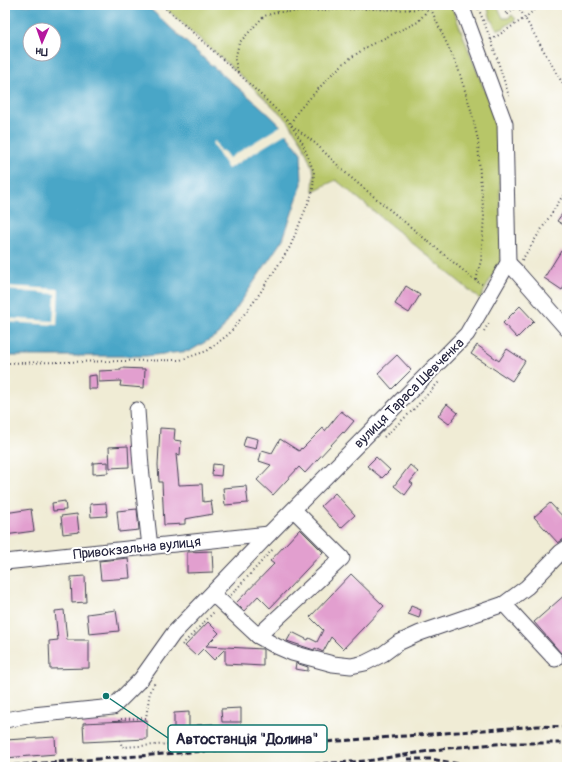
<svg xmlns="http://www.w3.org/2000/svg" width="572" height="772" font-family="Pangolin,sans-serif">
  <rect width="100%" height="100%" fill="#fff"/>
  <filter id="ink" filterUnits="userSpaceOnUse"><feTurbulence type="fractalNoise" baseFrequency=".025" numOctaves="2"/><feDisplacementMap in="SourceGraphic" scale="8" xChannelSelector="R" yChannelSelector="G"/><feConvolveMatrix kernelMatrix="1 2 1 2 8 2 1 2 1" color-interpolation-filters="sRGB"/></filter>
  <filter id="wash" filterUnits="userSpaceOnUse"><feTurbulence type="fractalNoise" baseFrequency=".012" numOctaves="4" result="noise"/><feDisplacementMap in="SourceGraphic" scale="16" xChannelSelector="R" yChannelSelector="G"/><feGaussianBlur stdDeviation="0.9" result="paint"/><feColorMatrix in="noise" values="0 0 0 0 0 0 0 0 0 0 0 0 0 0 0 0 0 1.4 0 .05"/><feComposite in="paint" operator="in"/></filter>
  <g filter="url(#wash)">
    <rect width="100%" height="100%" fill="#f0ecd5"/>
    <g fill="#b7c668" stroke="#6c7452">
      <path d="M162,5H451L499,127L501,260L480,299L336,180L313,191L314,172L302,142L288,121L238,73Z"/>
      <path d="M487,5H497L503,18H508L512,15L516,19L502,29H497L491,20Z"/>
    </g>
    <path fill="#49a6c7" stroke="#366481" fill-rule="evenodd" d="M5,5H146L210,64L260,106L279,124L301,153L302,184L283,239L219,334L190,351L146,356H5ZM30,30H54V54H30Z"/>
    <g fill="#f0ecd5">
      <path d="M282,125L288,132L228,169L212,143L215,141L220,151L223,150L229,158Z"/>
      <path d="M5,286L59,289L57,325L5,322V318L53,321L55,294L5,290Z"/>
    </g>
    <g id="blocks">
      <g fill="#e29fcf">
        <path d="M567,207V227L557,221Z"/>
        <path d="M561,251L567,255V282L562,290L544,278Z"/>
        <path d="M406,286L420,295L409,313L395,304Z"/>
        <path d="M520,306L534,321L517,338L503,323Z"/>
        <path d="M477,345L499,361L507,349L525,361L512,381L471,354Z"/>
        <path d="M397,355L411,370L392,389L378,373Z"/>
        <path d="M121,368L145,369L144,388L120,386L121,381L99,382V371L121,370Z"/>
        <path d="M96,375L97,389H88V376Z"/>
        <path d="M447,404L458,413L449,424L438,416Z"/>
        <path d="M341,411L354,421L344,433L343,432L305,473L299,467L273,495L257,480L271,465L259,461L262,450L272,453L280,439L299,451L301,448L302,449L323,428L325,431Z"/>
        <path d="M160,428L175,429L174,440L181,441L180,455L176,454L179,485L202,484L203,502L211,501L213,514L185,519V524L164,525L162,482H159L158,465Z"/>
        <path d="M246,436L258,439L256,449L243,446Z"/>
        <path d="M128,446L129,467L110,468L109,447Z"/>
        <path d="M376,457L390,470L382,478L367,466Z"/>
        <path d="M108,462V473L93,474V463Z"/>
        <path d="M213,464L222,465L221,476L212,475Z"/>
        <path d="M410,465L418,472L410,482L413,484L405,495L394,486Z"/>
        <path d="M246,486L248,503L225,505L223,488Z"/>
        <path d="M335,493L355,515L341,528L321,506Z"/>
        <path d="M65,501L66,510L53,511L52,503Z"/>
        <path d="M106,503L107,516L91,517L90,504Z"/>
        <path d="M550,503L567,521V537L558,543L534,517Z"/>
        <path d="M31,509L34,531L5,535V513Z"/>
        <path d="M137,509L139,530L119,532L117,511Z"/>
        <path d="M77,514L79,532L63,534L61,516Z"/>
        <path d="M300,529L323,552L270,608L258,596L244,611L236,603L274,564L270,561Z"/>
        <path d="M212,551L213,572L187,573V552Z"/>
        <path d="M128,558L130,578L101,580L99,561Z"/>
        <path d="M351,574L384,606L343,649L331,637L323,652L315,648L314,650L287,641L292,632L308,640L309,638L317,642L323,630L310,617Z"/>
        <path d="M85,576L86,602L72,603L71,577Z"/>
        <path d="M567,593V660L534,622Z"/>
        <path d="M411,606L421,610L419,618L408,614Z"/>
        <path d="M64,610L67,640H89V668L50,669L49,641L58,640L55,611Z"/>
        <path d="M116,610L119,631L89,634L87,614Z"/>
        <path d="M208,622L219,633L206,646L263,649V666L225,664V649L214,660L203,649L196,656L185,646Z"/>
        <path d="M296,663L308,667V671L295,669Z"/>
        <path d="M241,708V722H222L221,709Z"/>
        <path d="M189,712V729H174V713Z"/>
        <path d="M147,720V739L84,742L83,723Z"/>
        <path d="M213,724V736H197L196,725Z"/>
        <path d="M55,737L56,754L5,758V740Z"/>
      </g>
    </g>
  </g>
  <g filter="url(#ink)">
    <use href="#blocks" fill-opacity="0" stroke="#414052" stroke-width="1"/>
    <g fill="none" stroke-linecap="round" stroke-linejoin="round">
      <g stroke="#414052" stroke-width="17">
        <g id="minor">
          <path d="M508,263L516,271L567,329"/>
          <path d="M137,410L141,467L150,547"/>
          <path d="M5,562L269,534"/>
          <path d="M213,594L258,636L276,646L292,653L333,664L351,666L365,663L383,654L398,643L420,633L504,604L527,587L561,552L567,548"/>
          <path d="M504,604L555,659"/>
          <path d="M258,636L342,558L294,510"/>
          <path d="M5,720L33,715L113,707L141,679L173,634L269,534L467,334L508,263L505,124L461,5"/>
        </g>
      </g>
      <g stroke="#414052" stroke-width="2" stroke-dasharray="1 3" stroke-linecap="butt">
        <path d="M429,5L458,68L471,110L478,140L480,176L484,216L481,260L476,281L482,284"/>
        <path d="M477,5L491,40L509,96"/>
        <path d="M502,5L507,15L519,5"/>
        <path d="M518,6L567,91"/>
        <path d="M430,7L418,22L370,45L349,59L332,74L298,111L290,124L315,143L349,176L476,281"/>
        <path d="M491,40L525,18L540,5"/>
        <path d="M238,72L235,60L239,43L264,16L278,12C307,12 337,9 366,9C386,9 418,12 436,5"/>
        <path d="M522,260L567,189"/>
        <path d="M484,331L490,321"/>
        <path d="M5,363L180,360L207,351L229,334L256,299L290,247L313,191L314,172L302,142L288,121L238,73L162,5"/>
        <path d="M384,437L413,410L439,382"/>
        <path d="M231,595L274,548"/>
        <path d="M182,645L214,612"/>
        <path d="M119,721V719L146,718L150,691L156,681"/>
        <path d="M120,740L122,747L252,739L257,738V726"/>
      </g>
      <use href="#minor" stroke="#fff" stroke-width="15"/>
      <g stroke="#22223b" stroke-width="3" stroke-dasharray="6 3" stroke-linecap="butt">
        <path d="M407,759H431L475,767"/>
        <path d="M5,766L538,726L567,727"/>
        <path d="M260,767L367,761L448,748L508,743H567"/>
        <path d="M380,767L415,763"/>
      </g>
    </g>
  </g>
  <g text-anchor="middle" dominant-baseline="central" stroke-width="4" stroke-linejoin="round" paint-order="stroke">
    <g font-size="14" fill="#22223b" stroke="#fff">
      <text transform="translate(409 393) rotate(-45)">вулиця Тараса Шевченка</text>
      <text transform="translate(137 548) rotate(-6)">Привокзальна вулиця</text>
    </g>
  </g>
  <path fill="none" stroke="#0f766e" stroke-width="1.5" d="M106 696L168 738"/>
  <circle fill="#0f766e" stroke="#fff" stroke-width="1.5" cx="106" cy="696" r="4"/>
  <rect fill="#fff" stroke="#0f766e" stroke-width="1.5" x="168" y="725" width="159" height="27" rx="4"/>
  <g font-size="15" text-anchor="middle" font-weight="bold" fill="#22223b">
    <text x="247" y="744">Автостанція "Долина"</text>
  </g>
  <rect width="572" height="772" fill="none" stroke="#fff" stroke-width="20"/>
  <g transform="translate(42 42) rotate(182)"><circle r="19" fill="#ffffff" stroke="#a7a7b1"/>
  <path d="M0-3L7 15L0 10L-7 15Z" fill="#b5179e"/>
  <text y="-6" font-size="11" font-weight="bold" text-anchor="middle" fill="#22223b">Пн</text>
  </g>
</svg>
